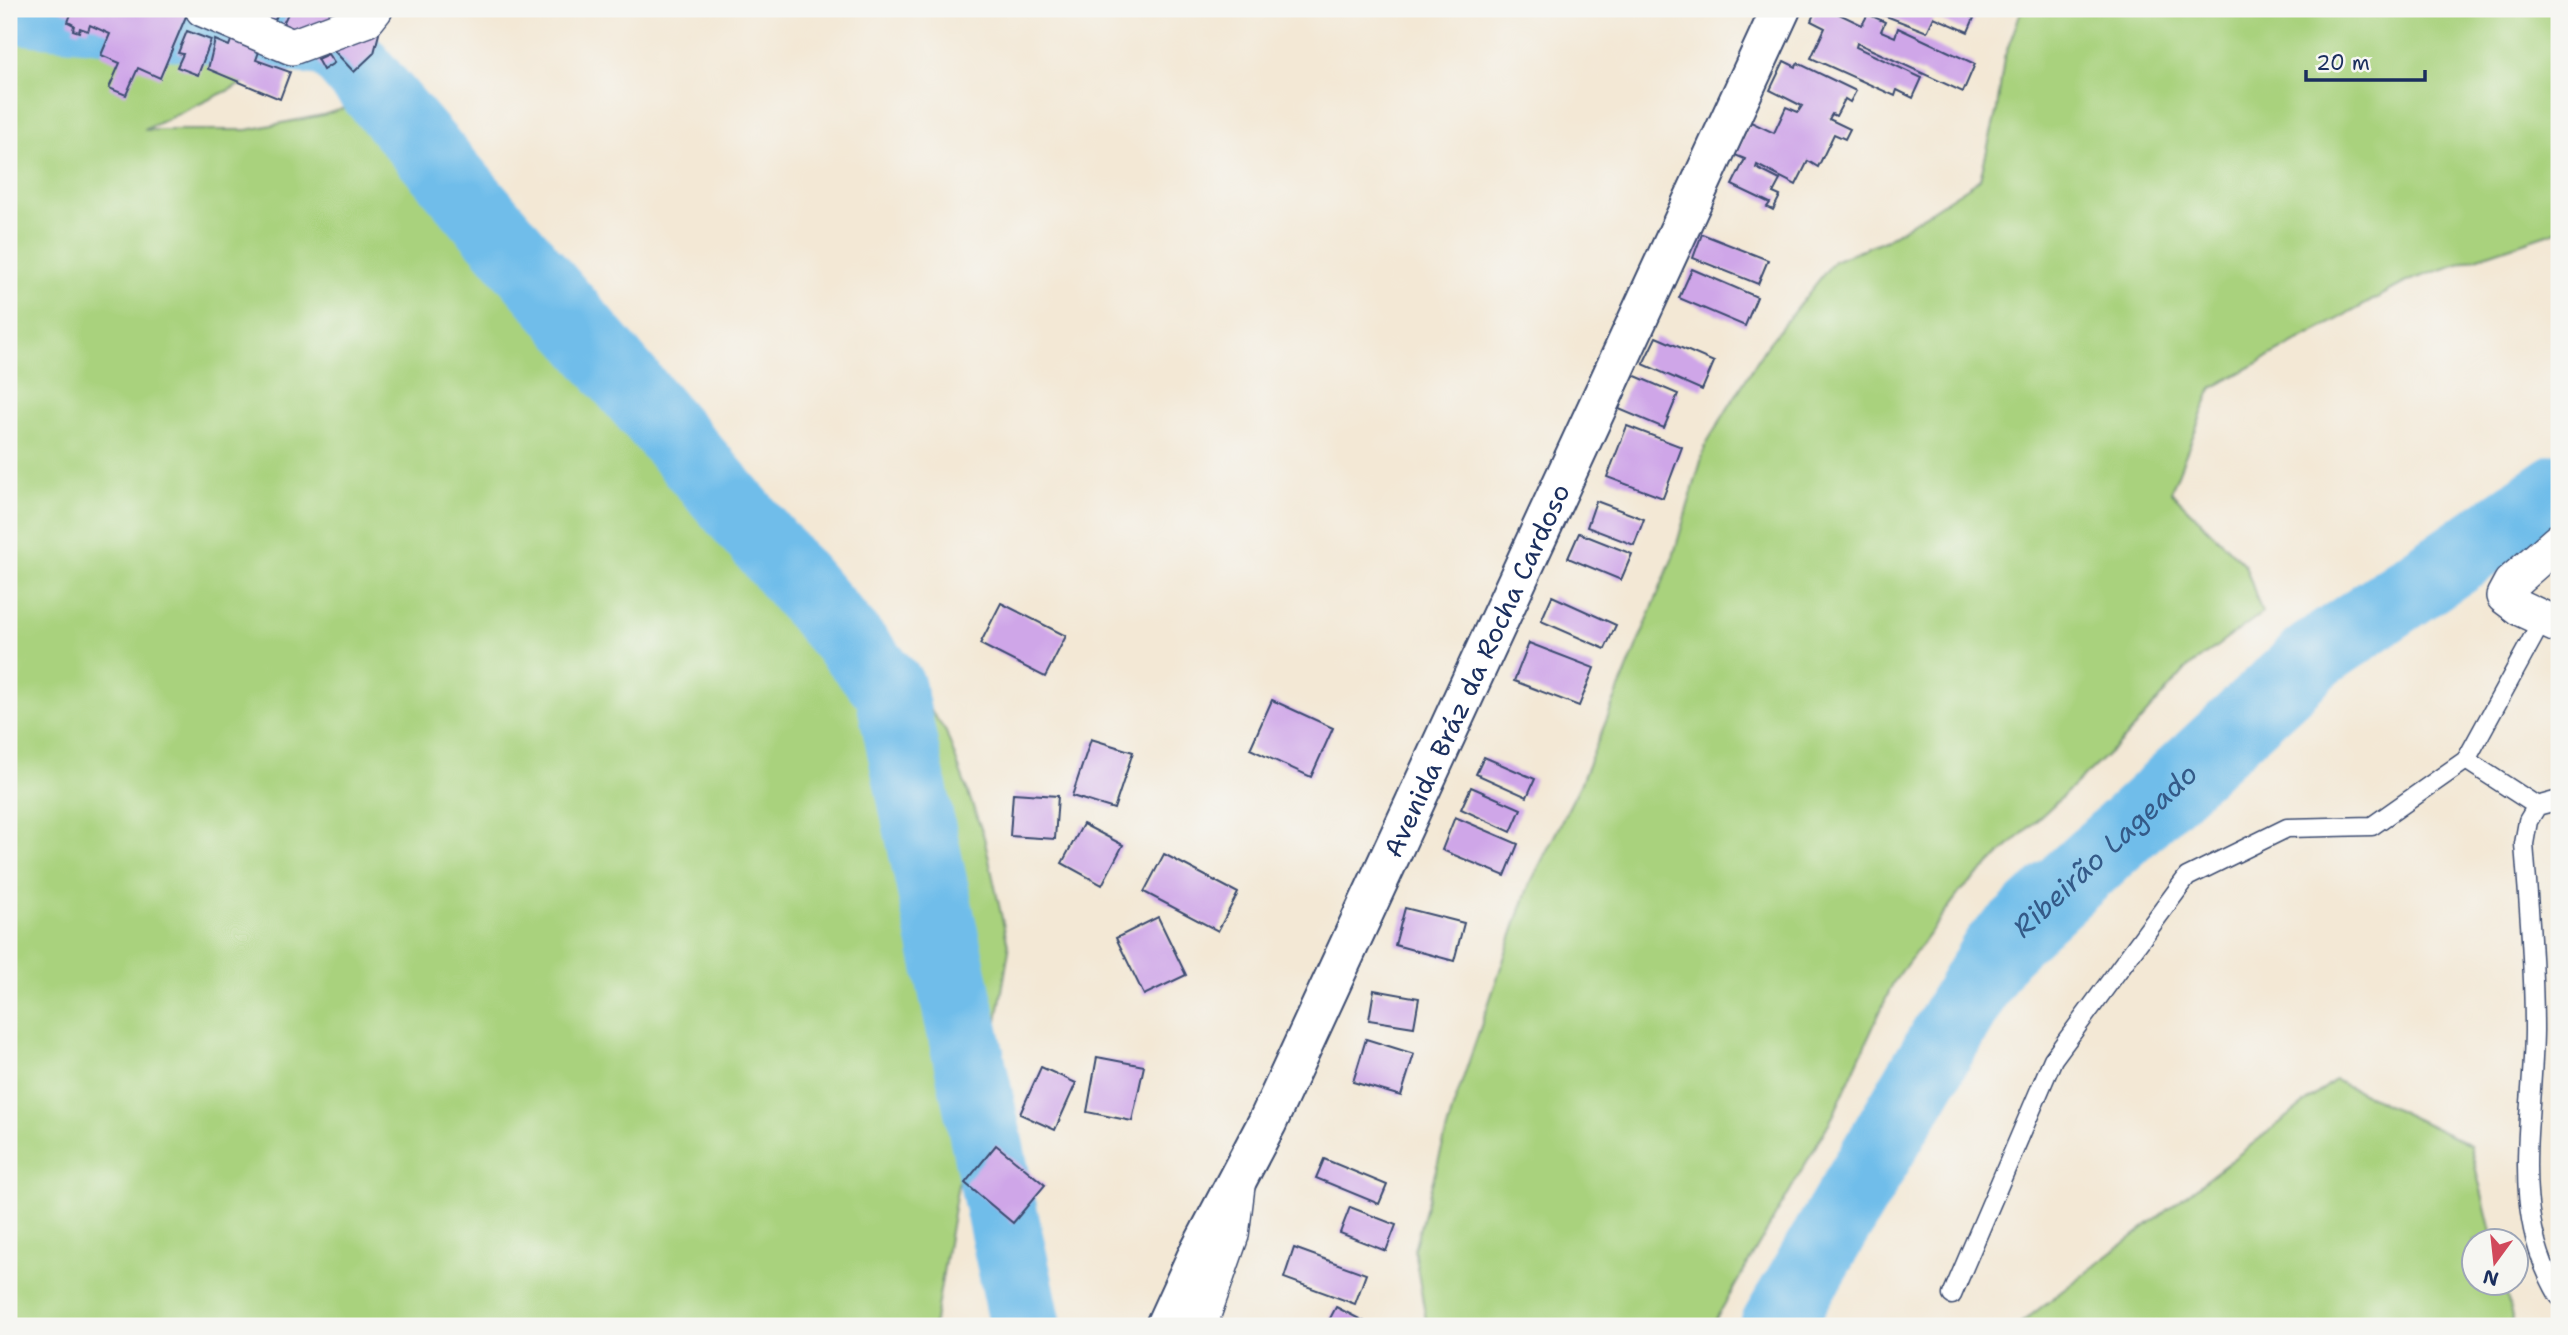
<svg xmlns="http://www.w3.org/2000/svg" width="2568" height="1335" font-family="'Shantell Sans',sans-serif">
  <rect width="100%" height="100%" fill="#f6f6f2"/>
  <filter id="ink" filterUnits="userSpaceOnUse"><feTurbulence type="fractalNoise" baseFrequency=".0143" numOctaves="2"/><feDisplacementMap in="SourceGraphic" scale="14" xChannelSelector="R" yChannelSelector="G"/><feConvolveMatrix kernelMatrix="1 2 1 2 8 2 1 2 1" color-interpolation-filters="sRGB"/></filter>
  <filter id="wash" filterUnits="userSpaceOnUse"><feTurbulence type="fractalNoise" baseFrequency=".00686" numOctaves="4" result="noise"/><feDisplacementMap in="SourceGraphic" scale="28" xChannelSelector="R" yChannelSelector="G"/><feGaussianBlur stdDeviation="1.57" result="paint"/><feColorMatrix in="noise" values="0 0 0 0 0 0 0 0 0 0 0 0 0 0 0 0 0 1.4 0 .05"/><feComposite in="paint" operator="in"/></filter>
  <g filter="url(#wash)">
    <rect width="100%" height="100%" fill="#f3e8d5"/>
    <g fill="#a9d27d" stroke="#62806e" stroke-width="2">
      <path d="M2022,9H2559V230L2408,281L2212,388L2171,492L2245,565L2262,613L2186,669L2126,737L1960,892L1893,983L1833,1116L1712,1326H1427L1414,1249L1453,1108L1528,888L1580,785L1673,557L1706,444L1765,348L1834,261L1887,239L1980,179L1997,109L2004,58Z"/>
      <path d="M9,13L333,41L144,130H247L323,115L407,88L461,187L536,274L614,356L685,460L756,551L880,638L946,732L984,837L1009,950L990,1062L960,1172L934,1326H9Z"/>
      <path d="M2335,1080L2470,1145L2493,1240H2474V1282L2504,1283L2514,1326H2017Z"/>
    </g>
    <g fill="none" stroke-linecap="round" stroke-linejoin="round">
      <g stroke="#6fbdea" stroke-width="72">
        <path d="M24,9L333,41L890,689L1026,1326"/>
        <path id="s1" d="M1776,1326L1996,951L2315,655L2559,489"/>
      </g>
    </g>
    <g id="blocks">
      <g fill="#cfa6e8">
        <path d="M57,9H177L187,14L160,78L138,68L126,95L109,88L120,63L101,55L110,34L90,25L88,31L80,28L79,32L73,30L74,25L68,22L71,14Z"/>
        <path d="M254,9H280L272,26L251,16Z"/>
        <path d="M290,9H346L381,26L374,53L354,72L323,39L281,28Z"/>
        <path d="M1816,9H1841L1839,14L1862,25L1868,14L1885,22L1881,31L1895,37L1898,28L1975,64L1963,92L1857,43L1856,47L1922,78L1913,98L1897,90L1895,96L1811,58L1825,28L1811,21Z"/>
        <path d="M1868,9H1966L1964,14L1974,18L1968,32L1934,17L1927,32Z"/>
        <path d="M187,31L211,40L198,75L177,67L183,54L178,53Z"/>
        <path d="M232,38L260,49L256,60L290,72L280,99L208,69L215,40L229,46Z"/>
        <path d="M328,54L334,63L323,70L317,59Z"/>
        <path d="M1784,61L1796,67L1798,63L1856,91L1850,102L1845,99L1836,116L1832,114L1829,119L1850,129L1845,139L1834,134L1818,167L1808,161L1796,185L1757,165L1756,168L1780,180L1773,193L1780,196L1773,210L1767,207L1770,203L1732,185L1745,159L1735,155L1751,122L1774,133L1786,107L1798,112L1802,106L1770,90Z"/>
        <path d="M1702,234L1768,260L1758,284L1693,258Z"/>
        <path d="M1692,269L1757,297L1745,326L1679,298Z"/>
        <path d="M1656,337L1714,362L1702,390L1643,364Z"/>
        <path d="M1633,375L1678,394L1664,428L1619,409Z"/>
        <path d="M1627,426L1682,447L1663,498L1607,477Z"/>
        <path d="M1596,501L1644,519L1634,545L1587,527Z"/>
        <path d="M1579,533L1632,554L1621,580L1568,558Z"/>
        <path d="M1552,596L1616,625L1605,649L1541,621Z"/>
        <path d="M1001,603L1066,636L1045,677L980,644Z"/>
        <path d="M1529,643L1594,668L1579,706L1514,681Z"/>
        <path d="M1272,700L1333,728L1311,777L1250,749Z"/>
        <path d="M1091,739L1133,752L1114,809L1072,796Z"/>
        <path d="M1484,757L1535,779L1527,797L1476,774Z"/>
        <path d="M1471,787L1521,809L1511,832L1461,809Z"/>
        <path d="M1013,793L1058,796L1055,839L1010,836Z"/>
        <path d="M1455,817L1518,844L1505,876L1442,850Z"/>
        <path d="M1083,824L1123,845L1102,885L1062,863Z"/>
        <path d="M1164,854L1238,893L1218,931L1144,892Z"/>
        <path d="M1405,908L1464,923L1454,961L1395,945Z"/>
        <path d="M1158,917L1186,975L1144,995L1116,938Z"/>
        <path d="M1374,990L1419,998L1414,1027L1369,1020Z"/>
        <path d="M1366,1039L1414,1054L1401,1096L1353,1082Z"/>
        <path d="M1097,1057L1144,1066L1132,1121L1087,1112Z"/>
        <path d="M1041,1067L1076,1083L1055,1130L1020,1114Z"/>
        <path d="M996,1145L1045,1185L1013,1223L965,1183Z"/>
        <path d="M1324,1159L1387,1185L1379,1204L1316,1178Z"/>
        <path d="M1350,1207L1396,1225L1386,1251L1340,1233Z"/>
        <path d="M1294,1248L1366,1274L1355,1304L1284,1278Z"/>
        <path d="M1336,1307L1373,1326H1326Z"/>
      </g>
    </g>
  </g>
  <g filter="url(#ink)">
    <use href="#blocks" fill-opacity="0" stroke="#3b4b70" stroke-width="2"/>
    <g fill="none" stroke-linecap="round" stroke-linejoin="round">
      <g stroke="#3b4b70" stroke-width="21">
        <g id="lane">
          <path d="M2466,760L2537,806"/>
          <path d="M2559,800L2537,806L2528,821L2524,844C2529,906 2534,968 2534,1030C2533,1123 2508,1211 2559,1296"/>
          <path d="M1952,1295L2053,1059L2187,877L2287,828L2372,826L2466,760L2543,619"/>
        </g>
      </g>
      <g stroke="#3b4b70" stroke-width="38">
        <g id="street">
          <path d="M203,9L292,47L367,19L375,9"/>
          <path d="M2559,541L2511,583L2504,596L2520,608L2559,626"/>
          <path d="M1199,1326L1231,1235L1237,1186"/>
        </g>
      </g>
      <g stroke="#3b4b70" stroke-width="42">
        <g id="secondary">
          <path id="s2" d="M1165,1326L1196,1258L1267,1123L1781,9"/>
        </g>
      </g>
      <use href="#lane" stroke="#fff" stroke-width="18"/>
      <use href="#street" stroke="#fff" stroke-width="35"/>
      <use href="#secondary" stroke="#fff" stroke-width="38"/>
    </g>
  </g>
  <g text-anchor="middle" dominant-baseline="central" stroke-width="6" stroke-linejoin="round" paint-order="stroke">
    <g font-size="26" fill="#1b2f5e" stroke="#f6f6f2">
      <text stroke="none"><textPath href="#s2" startOffset="726">Avenida Bráz da Rocha Cardoso</textPath></text>
    </g>
    <g font-size="28" font-style="italic" fill="#345a88" stroke="#f6f6f2">
      <text stroke="none"><textPath href="#s1" startOffset="583">Ribeirão Lageado</textPath></text>
    </g>
  </g>
  <rect width="2568" height="1335" fill="none" stroke="#f6f6f2" stroke-width="35"/>
  <g transform="translate(2495 1262) rotate(195)"><circle r="33" fill="#f6f6f2" stroke="#9ea6b7" stroke-width="2"/>
  <path d="M0-5L12 26L0 18L-12 26Z" fill="#d1495b"/>
  <text y="-10" font-size="19" font-weight="bold" text-anchor="middle" fill="#1b2f5e">N</text>
  </g>
  <path d="M2306 70v10h119v-10" fill="none" stroke="#1b2f5e" stroke-width="3.5"/>
  <text x="2316" y="70" font-size="21" fill="#1b2f5e" stroke="#f6f6f2" stroke-width="5" paint-order="stroke">20 m</text>
</svg>
